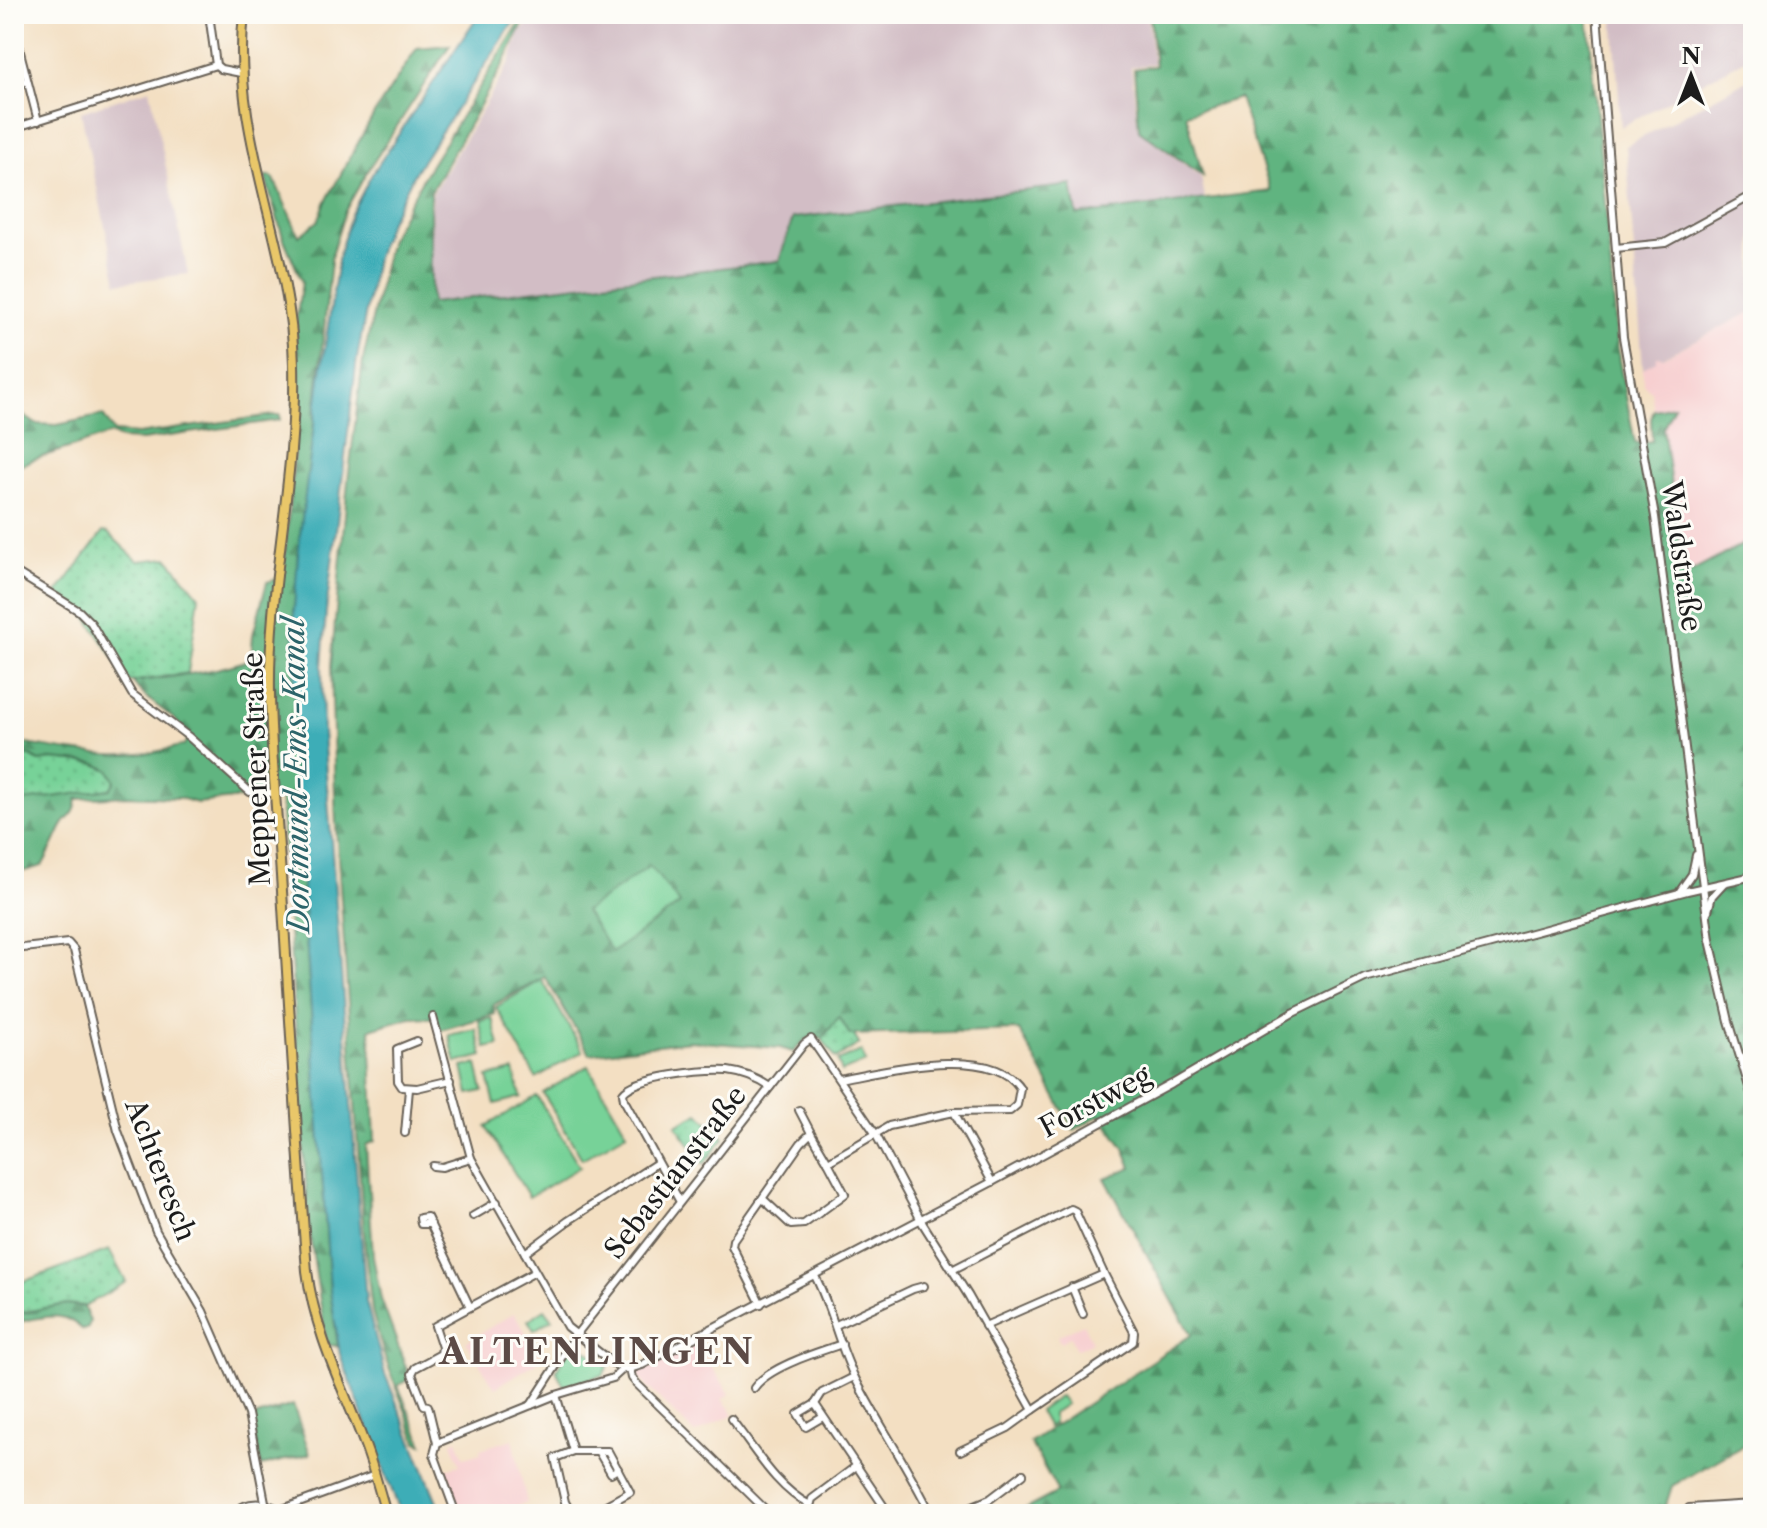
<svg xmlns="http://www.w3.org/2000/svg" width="1767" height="1528" font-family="'Libre Caslon Text',serif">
  <defs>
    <pattern id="grass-dots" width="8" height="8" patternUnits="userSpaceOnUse" patternTransform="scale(2)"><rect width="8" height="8" fill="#77d298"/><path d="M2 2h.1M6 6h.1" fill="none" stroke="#66b482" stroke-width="1.8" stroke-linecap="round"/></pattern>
    <pattern id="forest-firs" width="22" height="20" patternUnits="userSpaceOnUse" patternTransform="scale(2)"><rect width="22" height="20" fill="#61b480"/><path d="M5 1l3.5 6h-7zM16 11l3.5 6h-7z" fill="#4f9268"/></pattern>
  </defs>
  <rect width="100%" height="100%" fill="#fdfcf7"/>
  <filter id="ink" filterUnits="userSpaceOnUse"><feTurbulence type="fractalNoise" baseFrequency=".0125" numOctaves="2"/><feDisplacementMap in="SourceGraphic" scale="16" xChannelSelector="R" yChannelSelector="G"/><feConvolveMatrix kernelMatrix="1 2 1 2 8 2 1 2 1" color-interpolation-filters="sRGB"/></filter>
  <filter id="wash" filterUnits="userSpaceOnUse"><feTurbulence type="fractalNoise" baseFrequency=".006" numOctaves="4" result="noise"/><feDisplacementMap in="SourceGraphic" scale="32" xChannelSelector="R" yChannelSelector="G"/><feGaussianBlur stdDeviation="1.8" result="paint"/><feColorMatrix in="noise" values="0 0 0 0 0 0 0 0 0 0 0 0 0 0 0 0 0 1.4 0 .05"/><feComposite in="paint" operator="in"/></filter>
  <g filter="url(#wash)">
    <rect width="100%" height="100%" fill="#f3dfc2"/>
    <g fill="#f7cfd0">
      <path d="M1753,311V539L1684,577L1663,428L1673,407L1654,410L1651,391L1643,384V368L1655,361L1657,356L1664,357Z"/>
      <path d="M514,1313L542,1359L495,1388L466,1342Z"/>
      <path d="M1083,1324L1092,1342L1076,1350L1070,1337L1060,1342L1057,1336Z"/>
      <path d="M695,1342L730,1394L722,1399L734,1414L695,1434L635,1374Z"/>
      <path d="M457,1439L464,1458L481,1453L480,1449L513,1439L527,1503L486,1514H460L446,1469L460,1465L452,1442Z"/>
    </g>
    <g fill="#d2bdc5">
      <path d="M534,14H1126L1128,20L1148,18L1153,64L1131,67L1138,130L1201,177L1205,199L1076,215L1070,186L793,218L778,261L430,303L432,194L509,64L520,33Z"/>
      <path d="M1613,14H1753V55L1621,127Z"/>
      <path d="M1753,77V311L1663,357L1657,356L1656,361L1643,368L1626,146Z"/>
      <path d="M150,89L188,274L117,283L81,112Z"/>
    </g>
    <g fill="url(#grass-dots)" stroke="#4a775a" stroke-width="2">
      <path d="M103,532L108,533L138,561L168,558L199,596L188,673L130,682L84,613L57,593Z"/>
      <path d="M14,756H30L39,761L52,759L93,763L109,770L115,781L110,789L14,804Z"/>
      <path d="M839,1016L850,1035H854L859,1044L836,1059L822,1039Z"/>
      <path d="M699,1113L724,1138L704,1164L676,1125Z"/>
      <path d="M109,1250L126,1282L85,1306L67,1304L14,1314V1285Z"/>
    </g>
    <g fill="url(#forest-firs)" stroke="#3e684e" stroke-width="2">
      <path d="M525,14H528L504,63L430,193L431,303L779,261L793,218L1072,185L1077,215L1271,191L1239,98L1186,114L1203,176L1139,130L1134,69L1155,66L1150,16L1129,18L1128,14H1588L1619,360L1635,443L1652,441L1651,419L1654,410L1674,406L1663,428L1684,576L1753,539V1440L1672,1486L1663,1514H1389L1386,1507C1364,1507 1346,1506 1325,1514H1016L1058,1492L1030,1442L1191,1335L1105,1178L1132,1167L1124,1148L1100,1115L1074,1130L1019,1030L850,1035L839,1017L822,1039C808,1033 802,1043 793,1052L780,1048L689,1041L590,1054L545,977L493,1005L495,1014L438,1031L434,1018L410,1017L370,1029L375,1141L366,1145L373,1256L381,1299L410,1378L398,1386L423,1444L417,1442L384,1355L372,1311L365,1249L336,828L331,666L348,480L363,360L390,239L424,176Z"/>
      <path d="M450,45L367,172L345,211L332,253L294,609L296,790L330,1290L338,1346L328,1345L326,1339L309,1230L280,794L197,803L180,798L124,796L77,799C75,819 67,815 61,828C55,841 49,854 42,866L25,871H14L15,802L110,789L115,781L109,770L93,763L52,759L39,761L30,756H14V742C78,751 119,765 184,745L188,738C179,714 147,705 133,682C173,676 213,673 251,659L253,635L267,582L281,578L284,564L294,456L295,327L302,282L283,237L265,177L270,176L274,179L299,236L318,221L325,203L374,114L417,48Z"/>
      <path d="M14,409L36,424L57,425L103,415L114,432L138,434L274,415H280V420L142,440L122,439L111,434L32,460L14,469Z"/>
      <path d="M67,1304L84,1307L90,1321L88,1328L83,1330C61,1308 42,1318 14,1323V1314Z"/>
      <path d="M293,1405L310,1454L261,1466L251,1418Z"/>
    </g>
    <g fill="#77d298" stroke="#4a775a" stroke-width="2">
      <path d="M650,866L680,904L612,952L585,911Z"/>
      <path d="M542,980L583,1051L536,1078L496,1007Z"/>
      <path d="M492,1018L499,1045L486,1048L479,1021Z"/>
      <path d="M476,1029L483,1056L456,1063L449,1035Z"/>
      <path d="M861,1051L866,1062L842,1072L838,1061Z"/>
      <path d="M477,1064L483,1091L469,1094L463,1067Z"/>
      <path d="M588,1066L627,1133L582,1159L543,1093Z"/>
      <path d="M514,1071L521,1097L495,1104L488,1077Z"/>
      <path d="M537,1096L580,1167L529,1197L486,1126Z"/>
      <path d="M545,1309L552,1319L534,1330L528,1320Z"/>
      <path d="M574,1341L608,1366L603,1375L564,1386L556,1370Z"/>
      <path d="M1060,1396L1066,1404L1053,1413V1424L1048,1427L1039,1411Z"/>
    </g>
    <path fill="#3cadb7" stroke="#2c646a" stroke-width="2" d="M479,14H519L415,172L387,227L376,258L357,359L326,612L322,666L323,732L366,1301L385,1374L442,1514H401L340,1355L330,1290L296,790L294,609L299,542L320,378L339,254L351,214L372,174Z"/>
  </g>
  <g filter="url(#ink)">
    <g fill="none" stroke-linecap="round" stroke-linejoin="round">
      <g stroke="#676056" stroke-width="10">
        <g id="minor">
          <path d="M209,14L216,65L221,69L241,73"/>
          <path d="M1597,14L1623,337L1655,517L1710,940L1729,1021L1753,1100"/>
          <path d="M14,29L38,121"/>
          <path d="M14,81L27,82"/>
          <path d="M14,128L216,65"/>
          <path d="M1616,248L1665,243L1753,195"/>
          <path d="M14,571L79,611L91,623L132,694L189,737L250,792L274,793"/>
          <path d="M1680,891L1692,874L1696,855"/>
          <path d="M1708,911L1712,896L1723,884"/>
          <path d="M14,949L68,943L74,950L118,1131L156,1231L203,1311L248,1414L265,1502"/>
          <path d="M433,1017L471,1158L567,1327L614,1364L627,1370L642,1365L992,1182L1172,1084L1293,1013L1365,978L1687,891L1753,876"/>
          <path d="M417,1041L397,1049L398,1081L402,1087L417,1088L451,1080"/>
          <path d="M839,1079C883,1071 991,1043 1020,1088L1017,1105L1010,1111L954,1112"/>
          <path d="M799,1110L811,1133"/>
          <path d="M405,1133L409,1089"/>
          <path d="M433,1166L442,1167L471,1158"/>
          <path d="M763,1199L791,1225L804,1224L845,1194L828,1162"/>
          <path d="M679,1200L624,1100L623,1093C636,1076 706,1070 728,1071C743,1073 757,1078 770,1087"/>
          <path d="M473,1216L497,1202"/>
          <path d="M431,1224H421L420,1218L427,1217L470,1307"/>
          <path d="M525,1253L568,1221L657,1163"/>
          <path d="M815,1276C832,1309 839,1347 856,1380C879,1425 909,1468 931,1514"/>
          <path d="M1072,1287L1083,1314"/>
          <path d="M761,1304L732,1246L733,1240L801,1143L811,1133L828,1162L889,1126L954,1112L992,1182"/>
          <path d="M836,1325L913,1289L924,1286"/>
          <path d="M985,1326L1104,1274"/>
          <path d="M630,1369L632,1378L637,1384L770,1514"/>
          <path d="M854,1377L822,1393L815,1404L889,1514"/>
          <path d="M754,1388C768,1367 818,1352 842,1344"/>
          <path d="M556,1395L573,1451L555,1458L565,1502L572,1514"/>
          <path d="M815,1404L798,1414L806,1427L823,1417"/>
          <path d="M531,1405L576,1335L804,1044L811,1039L875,1133L923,1224L968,1295L1033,1410L1133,1342L1134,1332L1104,1274L1075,1211L1071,1209L952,1270"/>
          <path d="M731,1419C754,1448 776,1488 810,1505"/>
          <path d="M437,1443L428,1406L424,1405L412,1374L415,1368L441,1354L442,1347L435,1326L535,1272"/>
          <path d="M573,1451H608L630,1492L590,1514"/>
          <path d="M598,1451L611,1473L618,1469"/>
          <path d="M960,1451L1008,1428L1033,1410"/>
          <path d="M1689,1508L1753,1504"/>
          <path d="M231,1514C246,1501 263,1501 280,1510"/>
          <path d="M280,1514V1510L375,1475"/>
          <path d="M456,1514L434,1454L437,1443L556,1395L613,1378L624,1368"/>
          <path d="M808,1514L812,1499L855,1467"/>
          <path d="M953,1514L990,1499L1023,1474"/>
        </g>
      </g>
      <g stroke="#676056" stroke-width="12">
        <path id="major" d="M244,14C230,135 291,245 294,364C297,475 268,584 270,694C271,760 278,825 282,891C290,1017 297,1145 307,1271C315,1335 344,1389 366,1448C374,1470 380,1492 386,1514"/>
      </g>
      <use href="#minor" stroke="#fff" stroke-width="6"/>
      <use href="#major" stroke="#e9c769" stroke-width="8"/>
    </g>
  </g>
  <g text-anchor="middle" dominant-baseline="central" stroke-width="6" stroke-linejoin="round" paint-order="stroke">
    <g font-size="28" fill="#1c1c1c" stroke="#fdfcf7">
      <text transform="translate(1682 556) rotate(82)">Waldstraße</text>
      <text transform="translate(256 769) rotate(-92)">Meppener Straße</text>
      <text transform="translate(1095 1101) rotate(-28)">Forstweg</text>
      <text transform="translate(161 1170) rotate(69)">Achteresch</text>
      <text transform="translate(675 1172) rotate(-52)">Sebastianstraße</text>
    </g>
    <g font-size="30" font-style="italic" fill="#2c646a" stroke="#fdfcf7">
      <text transform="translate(296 775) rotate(-91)">Dortmund-Ems-Kanal</text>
    </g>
    <g font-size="36" font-weight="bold" letter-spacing="2" fill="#5c4b46" stroke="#fdfcf7">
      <text x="597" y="1351">ALTENLINGEN</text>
    </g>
  </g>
  <rect width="1767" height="1528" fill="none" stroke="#fdfcf7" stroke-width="48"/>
  <g transform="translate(1691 76)" stroke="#fdfcf7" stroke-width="6" paint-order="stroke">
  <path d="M0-6L14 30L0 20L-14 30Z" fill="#1c1c1c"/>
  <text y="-12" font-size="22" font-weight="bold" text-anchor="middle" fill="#1c1c1c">N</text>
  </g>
</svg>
